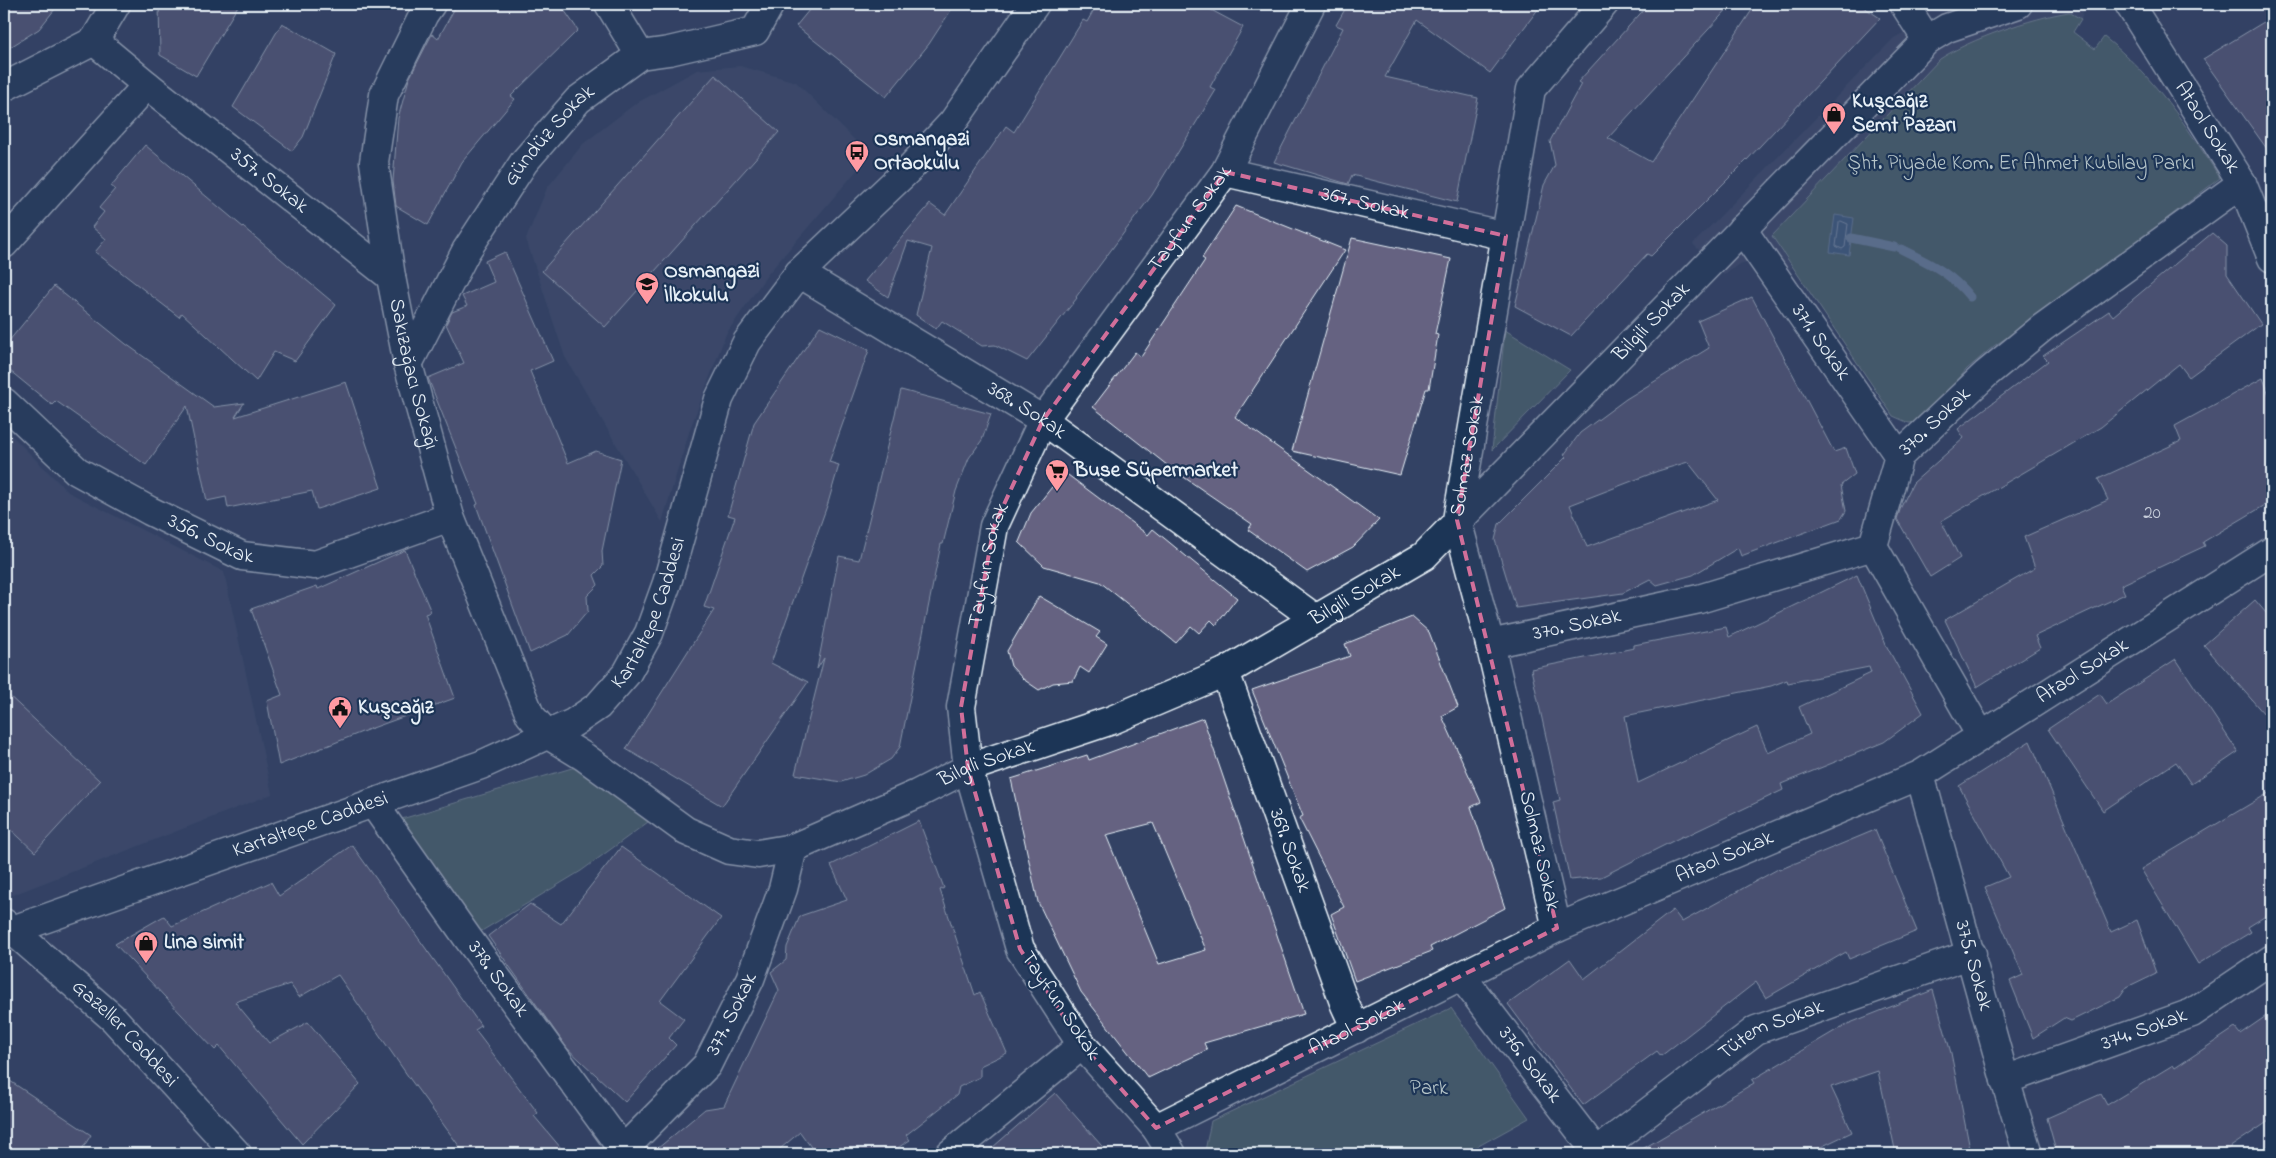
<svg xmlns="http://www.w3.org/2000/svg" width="2276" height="1158" font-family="'Indie Flower',sans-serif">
  <rect width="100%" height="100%" fill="#334264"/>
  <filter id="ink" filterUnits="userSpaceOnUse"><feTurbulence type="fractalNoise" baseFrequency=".02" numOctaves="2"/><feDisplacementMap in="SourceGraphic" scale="10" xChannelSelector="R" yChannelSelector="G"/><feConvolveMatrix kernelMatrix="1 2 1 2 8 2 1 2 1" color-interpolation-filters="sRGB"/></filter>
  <g filter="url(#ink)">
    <g fill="#454f70">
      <path d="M1977,4H2085L2081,19L2068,12L2040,18L1955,49L1940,59L1772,236L1792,268L1770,286L1757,270L1747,262L1739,264L1724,275L1693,244L1894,38L1919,24Z"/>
      <path d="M740,66L796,82L870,155L767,275L726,334L690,429L662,522L565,357L526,239L547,188L583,144L635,104L697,70Z"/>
      <path d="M4,428L68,492L224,572L272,794L10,896L4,894Z"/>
    </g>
    <g fill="#587371" stroke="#a0b2b4">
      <path d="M2069,12L2081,19L2073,32L2095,49L2104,37C2153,75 2187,126 2220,178L2038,317L1994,346L1967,369L1929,414L1919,422L1909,423L1893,416L1772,236L1940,59C1970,39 2032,18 2069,12Z"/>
      <path d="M1505,330L1570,370L1492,450Z"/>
      <path d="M582,765L648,822L581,871L475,935L395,821Z"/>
      <path d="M1451,1008L1529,1118L1464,1154H1207L1205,1151L1211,1121Z"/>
    </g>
    <path fill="#476a8e" stroke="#87a0b8" d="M1835,215L1854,218L1849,255L1830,252Z"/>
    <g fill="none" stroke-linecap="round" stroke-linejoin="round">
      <path stroke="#a8bbce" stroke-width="1" d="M1841,221L1848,224L1845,247L1842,249L1836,246L1839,223Z"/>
      <g stroke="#87a0b8" stroke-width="9">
        <path d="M1851,238L1894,247"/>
        <path d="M1901,249C1929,263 1950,272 1970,297"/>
      </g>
    </g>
    <g fill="#656281" stroke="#e8f1f8" fill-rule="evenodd">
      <path d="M4,4H59L39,29L4,51Z"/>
      <path d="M159,4H239L196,76L160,55Z"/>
      <path d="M457,4H560L578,30L511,96L515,99L462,162L428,225L396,206L393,181L398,118L409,79L432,34L438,39Z"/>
      <path d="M814,4H955L929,44L886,97L796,26Z"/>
      <path d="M1097,4H1200L1243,27L1210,87L1216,90L1152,195L1076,297L1077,298L1027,361L995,345L982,346L942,321L936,329L916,315L932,248L908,241L888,297L865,281L930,204L945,215L1006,126L1014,132L1083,20L1087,22Z"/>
      <path d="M1348,4H1542L1490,73L1417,20L1385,77L1478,98L1457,202L1352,175L1348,184L1274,162L1343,28L1336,25Z"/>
      <path d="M1649,4H1732L1608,138L1651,162L1756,4H1859L1880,18L1746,161L1651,256L1647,254L1571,336L1515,306L1544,185L1555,165L1550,141L1581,84L1578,82Z"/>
      <path d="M2272,17V156L2203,59Z"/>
      <path d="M282,23L336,54L303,137L292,151L233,107Z"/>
      <path d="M715,75L779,132L605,327L542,271Z"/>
      <path d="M145,145L336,305L295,361L274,352L256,381L182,313L179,317L95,252L106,239L92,227L104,212L99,208L115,189L111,186Z"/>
      <path d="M1236,206L1345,250L1235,417L1379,520L1353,547L1307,572L1248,530L1252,524L1172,469L1093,407L1135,352L1141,357L1205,260L1202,258Z"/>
      <path d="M2212,233L2227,246V274L2261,324L2189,377L2179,364L2101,427L1941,521L1960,558L1930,577L1897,519L1901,507L1913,483L1964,438L1958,429L2048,361L2043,356L2109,311L2113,316Z"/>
      <path d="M1352,238L1451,259L1435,334L1438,335L1429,389H1426L1400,475L1292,451Z"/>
      <path d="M505,252L553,361L530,371L568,463L596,451L621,459L602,551L603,566L594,575L598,585L587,596L588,611L568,635L530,653L476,505L478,504L428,378L464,363L446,324L452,312L467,306L462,296L494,282L485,261Z"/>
      <path d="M54,286L126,344L214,407L244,403L235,417L346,382L381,488L317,509L312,491L228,508L226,497L207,501L187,406L146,465L56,401L52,405L4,366V347Z"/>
      <path d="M1752,297L1834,452L1846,448L1855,474L1841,485L1846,511L1841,519L1741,556L1738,548L1693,575L1657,585L1650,579L1623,593L1516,608L1495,540L1499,524L1566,457L1564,455L1580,433L1626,399L1709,348L1698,321ZM1688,462L1718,500L1587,547L1570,505L1658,471Z"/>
      <path d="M820,326L869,350L829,462L839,465L828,503L771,663L808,682L722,806L626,749L714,610L704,607L735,517L728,515L754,423Z"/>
      <path d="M2263,378L2272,403V501L2203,542L2205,546L2121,585L2125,594L2035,636L2040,648L1977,687L1945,620L2035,568L2024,537L2108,500L2098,479L2181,441L2175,426Z"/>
      <path d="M901,390L991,414L982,440L969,458L956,491L943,544H941L900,747L891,759L864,775L841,782L795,774L824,658L817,669L839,556L859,560Z"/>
      <path d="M1064,472L1148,535L1153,529L1237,598L1216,625L1211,620L1199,633L1191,626L1176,643L1100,582L1044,566L1019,542L1031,513Z"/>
      <path d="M405,550L431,612L425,614L455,698L367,730L279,765L267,701L282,695L251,609L317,586L318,589Z"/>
      <path d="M1857,575L1886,645L1923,713L1884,742L1781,784L1783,790L1684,837L1683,836L1601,877L1570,880L1553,802L1560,800L1531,669L1634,648V645L1726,627L1729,637ZM1869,667L1871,673L1799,707L1810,734L1768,753L1757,727L1638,783L1625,716L1771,686L1787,680L1788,683Z"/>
      <path d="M1039,596L1100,632L1096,637L1107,644L1089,673L1080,667L1073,681L1053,683L1039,690L1023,679L1011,666L1007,651Z"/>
      <path d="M2255,600L2272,620V723L2204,645Z"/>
      <path d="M1412,617L1429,632L1458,707L1442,716L1481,802L1471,807L1505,908L1430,947L1432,951L1355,981L1331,914L1344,907L1299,818L1303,816L1252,690L1350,656L1345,644Z"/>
      <path d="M2176,659L2238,752L2191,784L2176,762L2103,811L2048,729L2100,694L2107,704Z"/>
      <path d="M4,691L100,781L35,852L4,823Z"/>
      <path d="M1203,718L1304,1014L1204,1043L1207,1050L1148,1078L1081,992L1038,902L1011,779L1087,755L1089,760ZM1153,823L1206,950L1159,964L1106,835Z"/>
      <path d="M2030,741L2111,932L2137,920L2156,973L2127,987L2120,997L2071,1021L2064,1018L2033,1038L2010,981L2023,975L1985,887L2009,877L1959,786Z"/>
      <path d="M2272,791V912L2248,927L2251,932L2198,964L2141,869Z"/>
      <path d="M919,821L944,888L940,890L975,995L980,992L1007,1053L980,1066V1077L959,1087L957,1095L906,1135L910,1140L888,1154H816L800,1132L774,1154H651L705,1109L724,1106L779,990L771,972L786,960L787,947L800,916L847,900L831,865Z"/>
      <path d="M1875,830L1917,931L1849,959L1846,952L1766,998L1756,982L1661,1056L1657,1051L1583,1105L1508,1004L1570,959L1584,979L1673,910L1682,922L1778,869L1779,870Z"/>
      <path d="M352,845L481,1026L475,1030L538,1113L534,1116L566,1154H465L410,1079L338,975L299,997L290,984L235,1002L269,1043L308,1022L360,1084L302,1144L219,1046L215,1050L115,944L164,916L172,926L271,882L279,896Z"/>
      <path d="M621,847L721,918L660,1001L684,1019L669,1038L676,1045L625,1102L567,1048L488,936L530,904L561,924Z"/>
      <path d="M1933,990L1951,1053L1971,1154H1896L1878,1071L1831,1087L1852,1132L1806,1154H1634L1754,1083L1752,1080L1845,1025Z"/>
      <path d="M2272,1012V1119L2220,1154H2057L2047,1118L2101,1094L2107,1105L2173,1065L2175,1068L2235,1028L2240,1034Z"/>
      <path d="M4,1077L91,1135L79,1154H4Z"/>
      <path d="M1055,1093L1109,1154H985Z"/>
    </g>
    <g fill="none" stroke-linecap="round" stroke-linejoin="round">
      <g stroke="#e8f1f8" stroke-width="31">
        <g id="minor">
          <path id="s1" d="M431,4L424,14L384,95L374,162L391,277L408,364L450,517L530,715L547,734L583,756L686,831L729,850L758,854L793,848L917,794L968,768L1112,720L1225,672L1424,556L1927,40L1947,28L2018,4"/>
          <path d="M609,4L640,55"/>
          <path d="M1904,4L1927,40"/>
          <path id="s2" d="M2129,4L2242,183L2272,258"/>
          <path id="s3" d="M94,41L147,85L391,277"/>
          <path d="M4,87L94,41L116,4"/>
          <path id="s4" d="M1225,172L1506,236"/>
          <path id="s5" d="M1742,229L1899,456"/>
          <path d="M4,244L147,85"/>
          <path id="s6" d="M799,273L1043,420L1316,619"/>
          <path id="s7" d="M408,364L466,251L524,162L578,100L640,55L669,51L755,31L770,4"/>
          <path id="s8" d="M4,402L77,471L150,511L242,556L315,565L450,517"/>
          <path d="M1873,546L1981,736"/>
          <path id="s9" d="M1490,644L1699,599L1873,546L1899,456L1986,374L2042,328L2242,183"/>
          <path id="s10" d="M1225,672L1345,1005L1356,1029"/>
          <path id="s11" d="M1920,775L2005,1080L2028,1154"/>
          <path id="s12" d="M373,803L467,937L626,1154"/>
          <path id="s13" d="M1557,928L1490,644L1457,520L1531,89L1604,4"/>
          <path id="s14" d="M4,933L481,765L573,723L598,706L627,673L649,633L667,583L719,399L747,342L799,273L911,167L953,122L1035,4"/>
          <path id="s15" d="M1462,977L1598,1154"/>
          <path id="s16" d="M2005,1080L2192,1013L2272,959"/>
          <path id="s17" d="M1156,1128L1557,928L1920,775L2272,551"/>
          <path id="s18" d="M623,1150L707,1065L750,979L783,889L793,848"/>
          <path id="s19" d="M1596,1152L1756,1030L1972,954"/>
          <path d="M950,1154L1082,1045"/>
          <path id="s20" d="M1172,1154L1156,1128L1082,1045L1020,949L968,768L961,707L994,526L1043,420L1225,172L1311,4"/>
        </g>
      </g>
      <g stroke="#e8f1f8" stroke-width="31">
        <g id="major">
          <path id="s21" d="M4,923L114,1019L237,1154"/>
        </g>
      </g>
      <use href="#minor" stroke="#1d3557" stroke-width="28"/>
      <use href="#major" stroke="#1d3557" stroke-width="28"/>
    </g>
  </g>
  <path d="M0 0H2276V1158H0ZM1225,172L1506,236L1457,520L1557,928L1156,1128L1082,1045L1020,949L968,768L961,707L994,526L1043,420Z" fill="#334264" fill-opacity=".55" fill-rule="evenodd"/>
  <path fill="none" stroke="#d16f9a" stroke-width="4" stroke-dasharray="10 6" stroke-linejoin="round" d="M1225,172L1506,236L1457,520L1557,928L1156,1128L1082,1045L1020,949L968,768L961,707L994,526L1043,420Z"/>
  <defs>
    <g id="shop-pin" transform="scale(1.25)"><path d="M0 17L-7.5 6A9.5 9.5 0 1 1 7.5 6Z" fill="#ff9aa2" stroke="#1d3557"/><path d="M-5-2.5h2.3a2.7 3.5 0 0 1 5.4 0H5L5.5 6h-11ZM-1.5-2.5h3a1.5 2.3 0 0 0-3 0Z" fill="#111"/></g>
    <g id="bus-pin" transform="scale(1.25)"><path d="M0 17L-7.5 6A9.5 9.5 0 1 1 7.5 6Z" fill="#ff9aa2" stroke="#1d3557"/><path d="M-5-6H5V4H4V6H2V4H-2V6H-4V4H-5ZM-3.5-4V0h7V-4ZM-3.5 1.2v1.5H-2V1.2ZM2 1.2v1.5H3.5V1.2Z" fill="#111"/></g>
    <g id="school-pin" transform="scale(1.25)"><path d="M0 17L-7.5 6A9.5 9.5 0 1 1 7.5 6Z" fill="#ff9aa2" stroke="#1d3557"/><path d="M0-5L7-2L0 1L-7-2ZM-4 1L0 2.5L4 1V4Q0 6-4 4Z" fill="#111"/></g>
    <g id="supermarket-pin" transform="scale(1.25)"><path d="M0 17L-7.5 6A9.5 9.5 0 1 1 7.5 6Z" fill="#ff9aa2" stroke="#1d3557"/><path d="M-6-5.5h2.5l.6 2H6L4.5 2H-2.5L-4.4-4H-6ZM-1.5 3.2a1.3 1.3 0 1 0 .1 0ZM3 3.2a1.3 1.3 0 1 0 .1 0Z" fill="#111"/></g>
    <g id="civic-pin" transform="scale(1.25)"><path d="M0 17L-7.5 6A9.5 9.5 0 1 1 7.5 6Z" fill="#ff9aa2" stroke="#1d3557"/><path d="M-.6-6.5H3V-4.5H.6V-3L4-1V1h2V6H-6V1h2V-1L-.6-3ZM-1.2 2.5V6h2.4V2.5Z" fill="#111"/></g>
  </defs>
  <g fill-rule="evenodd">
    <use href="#shop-pin" x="1834" y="114"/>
    <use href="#bus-pin" x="857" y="152"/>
    <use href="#school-pin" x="647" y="284"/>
    <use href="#supermarket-pin" x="1057" y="471"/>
    <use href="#civic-pin" x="340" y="708"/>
    <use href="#shop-pin" x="146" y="943"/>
  </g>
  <g text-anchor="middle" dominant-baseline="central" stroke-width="4.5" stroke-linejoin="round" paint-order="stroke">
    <g font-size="19" fill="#c7cdda">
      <text x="2152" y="513">20</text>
    </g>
    <g font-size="21" font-weight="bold" fill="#e8f1f8" stroke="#1d3557" text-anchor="start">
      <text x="1852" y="102">Kuşcağız<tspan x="1852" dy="24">Semt Pazarı</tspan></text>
      <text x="874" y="140">Osmangazi<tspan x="874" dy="24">Ortaokulu</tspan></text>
      <text x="664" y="272">Osmangazi<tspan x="664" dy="24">İlkokulu</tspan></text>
      <text x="1074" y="471">Buse Süpermarket</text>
      <text x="358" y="708">Kuşcağız</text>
      <text x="164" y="943">Lina simit</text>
    </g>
    <g font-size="21" fill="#e8f1f8" stroke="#1d3557">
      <text stroke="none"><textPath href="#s2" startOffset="146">Ataol Sokak</textPath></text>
      <text stroke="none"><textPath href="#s7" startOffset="270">Gündüz Sokak</textPath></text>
      <text stroke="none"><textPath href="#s3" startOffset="224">357. Sokak</textPath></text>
      <text stroke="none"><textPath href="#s4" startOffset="144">367. Sokak</textPath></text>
      <text stroke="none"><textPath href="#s20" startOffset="1056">Tayfun Sokak</textPath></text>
      <text stroke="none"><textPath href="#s1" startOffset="2078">Bilgili Sokak</textPath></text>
      <text stroke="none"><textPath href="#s5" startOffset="138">371. Sokak</textPath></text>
      <text stroke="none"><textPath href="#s1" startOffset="386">Sakızağacı Sokağı</textPath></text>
      <text stroke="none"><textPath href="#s6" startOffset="266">368. Sokak</textPath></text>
      <text stroke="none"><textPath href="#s9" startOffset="539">370. Sokak</textPath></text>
      <text stroke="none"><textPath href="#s13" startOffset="485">Solmaz Sokak</textPath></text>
      <text stroke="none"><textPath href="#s8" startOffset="251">356. Sokak</textPath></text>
      <text stroke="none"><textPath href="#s20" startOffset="651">Tayfun Sokak</textPath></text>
      <text stroke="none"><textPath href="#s1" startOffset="1672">Bilgili Sokak</textPath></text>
      <text stroke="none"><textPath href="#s14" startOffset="745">Kartaltepe Caddesi</textPath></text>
      <text stroke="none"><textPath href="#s9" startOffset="89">370. Sokak</textPath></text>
      <text stroke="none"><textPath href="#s17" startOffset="1035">Ataol Sokak</textPath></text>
      <text stroke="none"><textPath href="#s1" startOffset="1266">Bilgili Sokak</textPath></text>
      <text stroke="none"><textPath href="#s14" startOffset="325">Kartaltepe Caddesi</textPath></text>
      <text stroke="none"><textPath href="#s10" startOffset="190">369. Sokak</textPath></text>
      <text transform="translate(1539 851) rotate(77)">Solmaz Sokak</text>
      <text stroke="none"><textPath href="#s17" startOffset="630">Ataol Sokak</textPath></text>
      <text stroke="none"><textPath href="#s11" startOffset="198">375. Sokak</textPath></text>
      <text stroke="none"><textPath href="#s12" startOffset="216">378. Sokak</textPath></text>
      <text transform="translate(1060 1006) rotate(56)">Tayfun Sokak</text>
      <text stroke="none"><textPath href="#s18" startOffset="176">377. Sokak</textPath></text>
      <text stroke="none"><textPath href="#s17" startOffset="225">Ataol Sokak</textPath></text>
      <text stroke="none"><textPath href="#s16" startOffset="148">374. Sokak</textPath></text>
      <text stroke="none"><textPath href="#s19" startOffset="215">Tütem Sokak</textPath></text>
      <text stroke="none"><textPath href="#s21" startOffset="164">Gazeller Caddesi</textPath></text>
      <text stroke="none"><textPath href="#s15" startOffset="111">376. Sokak</textPath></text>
    </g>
    <g font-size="21" fill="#b6c5c9" stroke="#1d3557">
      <text x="2021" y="164">Şht. Piyade Kom. Er Ahmet Kubilay Parkı</text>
      <text x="1429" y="1089">Park</text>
    </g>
  </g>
  <rect width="2276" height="1158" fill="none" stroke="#1d3557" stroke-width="20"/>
  <rect x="10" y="10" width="2256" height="1138" fill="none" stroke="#e8f1f8" stroke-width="2" filter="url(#ink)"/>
</svg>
